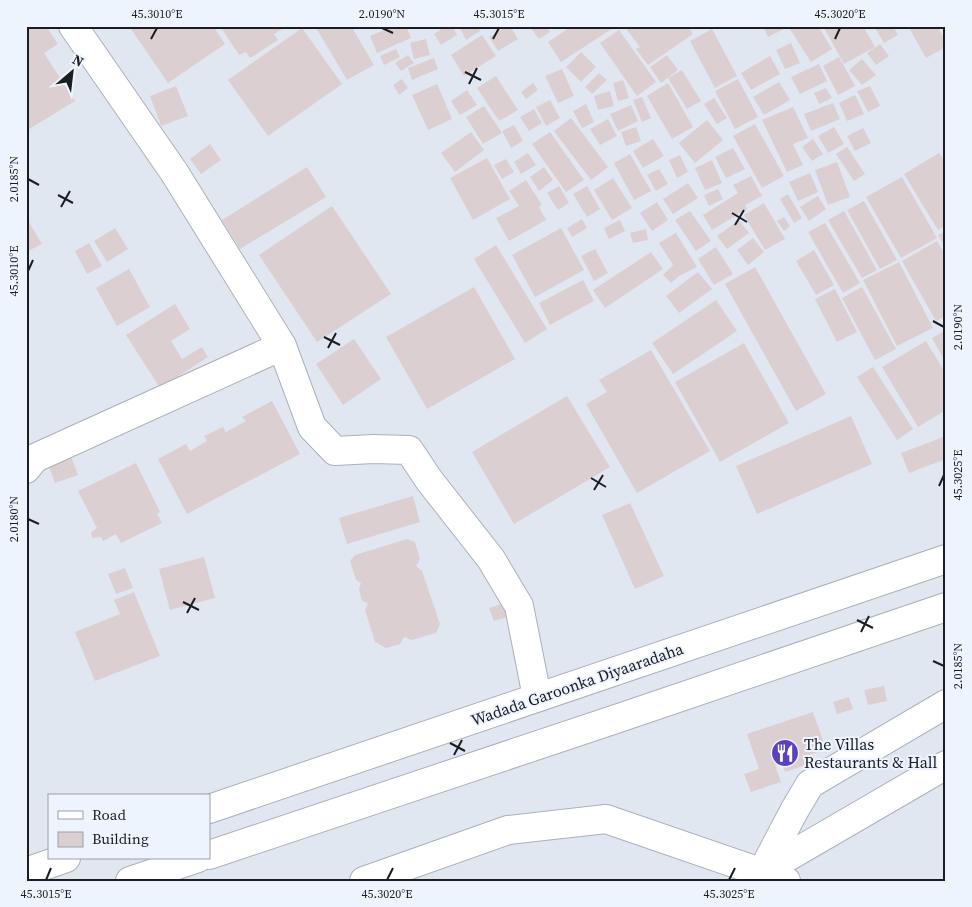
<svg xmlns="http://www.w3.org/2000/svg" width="972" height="907" font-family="'Source Serif 4',serif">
  <rect width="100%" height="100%" fill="#e1e7f1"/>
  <g fill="#dbcfd2">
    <path d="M26,26H46L58,44L44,53L75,101L26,131Z"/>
    <path d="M129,26H213L225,44L168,83Z"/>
    <path d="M220,26H287L274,34L278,40L250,58L246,52L239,55Z"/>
    <path d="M315,26H351L374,65L347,80Z"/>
    <path d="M394,26H406L411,38L377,53L370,36Z"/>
    <path d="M446,26H452L457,35L441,45L434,34Z"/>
    <path d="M459,26H478L480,31L466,40Z"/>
    <path d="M507,26H510L518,39L498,51L489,37Z"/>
    <path d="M529,26H546L550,32L539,39Z"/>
    <path d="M572,26H613V28L561,62L548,42Z"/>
    <path d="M624,26H687L693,34L648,65L636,49L640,47Z"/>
    <path d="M763,26H783L784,29L768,37Z"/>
    <path d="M788,26H818L832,49L811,62Z"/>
    <path d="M823,26H863L875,47L844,64Z"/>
    <path d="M874,26H893L898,35L884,43Z"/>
    <path d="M908,26H937L946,42V47L926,58Z"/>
    <path d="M302,28L342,84L268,136L228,80Z"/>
    <path d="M712,29L737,76L715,88L690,41Z"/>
    <path d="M619,30L656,82L637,96L600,43Z"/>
    <path d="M482,35L496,56L464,76L451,55Z"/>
    <path d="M426,39L430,55L414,59L410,43Z"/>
    <path d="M791,43L800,63L785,69L776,50Z"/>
    <path d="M880,44L889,56L876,65L867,53Z"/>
    <path d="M396,49L400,57L384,65L380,56Z"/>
    <path d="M581,52L596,67L581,82L566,67Z"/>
    <path d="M408,55L414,63L401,71L395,63Z"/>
    <path d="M667,55L678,70L661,83L650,67Z"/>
    <path d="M770,56L780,74L751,90L741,73Z"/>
    <path d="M839,57L855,86L838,95L823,66Z"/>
    <path d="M434,58L438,69L412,80L408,68Z"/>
    <path d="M862,59L876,75L862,85L849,70Z"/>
    <path d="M819,64L827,81L800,94L791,77Z"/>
    <path d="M562,69L574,96L558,103L545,76Z"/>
    <path d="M682,70L701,101L687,109L668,78Z"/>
    <path d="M599,73L607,80L592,94L585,87Z"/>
    <path d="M496,76L518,110L499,121L477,88Z"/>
    <path d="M402,79L408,88L399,95L393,85Z"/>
    <path d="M738,79L758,117L735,129L715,91Z"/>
    <path d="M623,80L629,98L618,101L613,83Z"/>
    <path d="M779,82L790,100L764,115L753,97Z"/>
    <path d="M533,83L538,90L526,99L521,92Z"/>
    <path d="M668,83L693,127L672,139L647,96Z"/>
    <path d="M437,84L452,119L428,130L412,95Z"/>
    <path d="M176,86L188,116L161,126L150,96Z"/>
    <path d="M870,86L880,106L868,112L857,91Z"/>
    <path d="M826,88L832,98L819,104L814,93Z"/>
    <path d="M467,90L477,105L460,115L451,101Z"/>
    <path d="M610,91L614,106L598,110L594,96Z"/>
    <path d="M855,95L864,114L847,121L839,103Z"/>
    <path d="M642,97L651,118L642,122L633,100Z"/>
    <path d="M714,98L727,118L717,124L704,104Z"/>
    <path d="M550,100L560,118L546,126L536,107Z"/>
    <path d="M833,103L840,119L811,131L804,114Z"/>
    <path d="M586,104L594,122L582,128L573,111Z"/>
    <path d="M631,105L638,121L618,131L610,114Z"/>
    <path d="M484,106L502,133L483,144L466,117Z"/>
    <path d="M793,107L808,138L793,144L803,165L787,172L762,120Z"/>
    <path d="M534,109L542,123L529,131L520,117Z"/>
    <path d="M571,118L608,167L591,180L554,131Z"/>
    <path d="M608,119L617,136L600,145L590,129Z"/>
    <path d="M707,120L723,140L695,163L679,143Z"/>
    <path d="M755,124L784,176L762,188L733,136Z"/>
    <path d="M514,125L523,141L511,148L502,131Z"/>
    <path d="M636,127L641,141L626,146L621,132Z"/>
    <path d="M834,127L844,144L828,153L818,136Z"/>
    <path d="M863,128L871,143L855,151L847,136Z"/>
    <path d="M471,132L484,150L455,172L441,153Z"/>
    <path d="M550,132L584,180L566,192L532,144Z"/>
    <path d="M653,139L664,156L643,168L633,151Z"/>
    <path d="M813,139L823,154L812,161L802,147Z"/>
    <path d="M210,144L221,160L201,174L190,159Z"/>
    <path d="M847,147L865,174L854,181L836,154Z"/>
    <path d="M733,148L745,169L726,178L715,157Z"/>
    <path d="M528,153L536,165L521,174L514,162Z"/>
    <path d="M939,153L946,163V226L938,230L904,174Z"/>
    <path d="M630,154L651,191L634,200L614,163Z"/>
    <path d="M680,155L688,172L677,178L669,160Z"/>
    <path d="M487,158L510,199L473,220L450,178Z"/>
    <path d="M506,159L514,172L502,179L494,165Z"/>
    <path d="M712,160L722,183L705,190L695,168Z"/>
    <path d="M837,162L850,197L828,205L815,170Z"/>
    <path d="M307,167L326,197L240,249L222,220Z"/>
    <path d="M544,167L553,180L539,191L530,177Z"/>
    <path d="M659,169L668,184L656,191L647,175Z"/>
    <path d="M810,173L818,192L798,201L789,182Z"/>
    <path d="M751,176L762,196L745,205L747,209L712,230L703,215L738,193L733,185Z"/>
    <path d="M902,177L937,238L901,258L866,197Z"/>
    <path d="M613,178L632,208L612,220L594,190Z"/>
    <path d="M526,180L542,205L539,207L546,220L509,241L496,218L519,206L509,191Z"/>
    <path d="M688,183L698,198L673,214L663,199Z"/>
    <path d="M559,186L569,203L558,210L547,193Z"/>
    <path d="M587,186L600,209L587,217L573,194Z"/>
    <path d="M718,189L723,199L709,206L704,195Z"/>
    <path d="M788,194L802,218L794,223L780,199Z"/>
    <path d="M818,196L826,209L809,221L800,207Z"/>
    <path d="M864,201L897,260L880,269L847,210Z"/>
    <path d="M657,202L668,220L652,231L640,213Z"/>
    <path d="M764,203L785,239L765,250L744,215Z"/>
    <path d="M332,206L391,294L317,342L259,255Z"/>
    <path d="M690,211L711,241L696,251L675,220Z"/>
    <path d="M844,211L877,270L862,278L828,220Z"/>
    <path d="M26,217L42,244L26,252Z"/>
    <path d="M784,217L790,226L784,231L777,221Z"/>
    <path d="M582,219L587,228L572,237L567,228Z"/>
    <path d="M620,220L625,231L609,239L604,228Z"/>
    <path d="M739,220L749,233L727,249L717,236Z"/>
    <path d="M825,223L860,283L843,293L808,232Z"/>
    <path d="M115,228L128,249L107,262L94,241Z"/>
    <path d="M561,228L584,270L535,297L512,255Z"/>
    <path d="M646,229L648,240L633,243L630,233Z"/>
    <path d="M946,231V249L938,235Z"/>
    <path d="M676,233L697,267L679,276L671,283L663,275L673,265L659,243Z"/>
    <path d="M753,238L764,252L748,265L737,250Z"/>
    <path d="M937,241L946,256V316L936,321L902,261Z"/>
    <path d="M89,243L102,266L87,274L75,251Z"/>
    <path d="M496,245L547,329L525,343L474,259Z"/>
    <path d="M716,247L733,274L714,285L698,259Z"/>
    <path d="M595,249L608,273L594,281L581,256Z"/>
    <path d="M814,250L834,285L816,295L796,261Z"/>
    <path d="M651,252L663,269L605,308L593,290Z"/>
    <path d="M899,262L933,328L897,346L863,280Z"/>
    <path d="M755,267L826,394L796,411L725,284Z"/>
    <path d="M129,269L150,307L117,326L96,288Z"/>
    <path d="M698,272L712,289L679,313L666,296Z"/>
    <path d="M583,280L594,301L550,325L539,303Z"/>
    <path d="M474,287L515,359L427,409L386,337Z"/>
    <path d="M862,287L896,349L875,360L842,298Z"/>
    <path d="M835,289L857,332L837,342L815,299Z"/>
    <path d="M716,300L737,331L673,374L652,343Z"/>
    <path d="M175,304L190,329L171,341L182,359L202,347L208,357L160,388L126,335Z"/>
    <path d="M946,330V359L944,360L932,338Z"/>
    <path d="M354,339L381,379L343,405L316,364Z"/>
    <path d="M926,341L946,374V410L918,427L882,367Z"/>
    <path d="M744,343L789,423L720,462L675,382Z"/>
    <path d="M651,350L710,451L637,493L586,404L607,392L599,380Z"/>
    <path d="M873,367L913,429L897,440L857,377Z"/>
    <path d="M567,396L610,467L514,524L472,452Z"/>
    <path d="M272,401L300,454L187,514L158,459L186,444L190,451L207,441L204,436L223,427L226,432L246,421L242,417Z"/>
    <path d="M851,416L872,464L757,514L736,466Z"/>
    <path d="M946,436V459L909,473L901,453Z"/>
    <path d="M71,456L78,475L55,483L48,464Z"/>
    <path d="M136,463L160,512L157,514L162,523L121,543L116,534L103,541L101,537L92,538L91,532L97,528L78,491Z"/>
    <path d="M413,496L420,522L347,544L339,518Z"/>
    <path d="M630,503L664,576L635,589L602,515Z"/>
    <path d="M407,539L415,542L420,559L416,566L422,571L440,624L436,633L412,640L404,637L400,644L386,648L375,642L365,610L368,603L362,601L359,589L361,583L356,580L350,561L355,555Z"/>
    <path d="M204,557L215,598L170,610L159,569Z"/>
    <path d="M125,568L133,588L116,594L108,574Z"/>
    <path d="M134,592L160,656L95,681L75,632L120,614L114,600Z"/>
    <path d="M507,602L511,616L494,621L489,608Z"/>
    <path d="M884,686L887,701L868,705L864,690Z"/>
    <path d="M849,697L853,709L837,714L833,702Z"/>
    <path d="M813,712L826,749L806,756L809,764L785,772L782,763L775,765L781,782L751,792L744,774L759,769L747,734Z"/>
  </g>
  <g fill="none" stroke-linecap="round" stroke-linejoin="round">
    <g stroke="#abb0b9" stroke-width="30">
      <g id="street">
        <path d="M73,26L174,172L282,346L312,427L335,451L373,449L409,450L429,480L491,559L519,606L537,697"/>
        <path d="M26,469L35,458L282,346"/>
        <path d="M762,872L794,811L810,784L946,704"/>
        <path d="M762,872L946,765"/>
        <path d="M364,881L508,830L606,819L786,881"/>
      </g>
    </g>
    <g stroke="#abb0b9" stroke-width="30">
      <g id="secondary">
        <path d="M209,809L946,559"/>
        <path d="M209,855L619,718L946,607"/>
        <path d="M26,872L66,858"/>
        <path d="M130,881L198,858"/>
      </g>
    </g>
    <use href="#street" stroke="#fff" stroke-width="28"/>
    <use href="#secondary" stroke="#fff" stroke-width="28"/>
  </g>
  <path fill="none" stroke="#1b1d21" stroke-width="2" d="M382,28L393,33M151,39L157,28M493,39L499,28M835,39L840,28M465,72L481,80M469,84L477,68M28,179L39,185M58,195L73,203M61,207L70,191M732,213L747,222M735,225L744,210M28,271L33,260M933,321L944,327M324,337L340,345M328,348L336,333M591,478L606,487M939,486L944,475M594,490L603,475M28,519L39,524M183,602L199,610M187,613L195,598M857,620L873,628M861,632L869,616M933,661L944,666M450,743L465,751M454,755L462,740M46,880L51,868M387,880L393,868M729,880L735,868"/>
  <defs>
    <g id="restaurant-disc" transform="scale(1.4375)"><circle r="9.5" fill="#5c41ba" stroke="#eef4fe"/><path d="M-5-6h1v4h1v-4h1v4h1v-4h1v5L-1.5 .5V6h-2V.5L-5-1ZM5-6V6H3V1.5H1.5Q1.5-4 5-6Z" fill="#fff"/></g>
  </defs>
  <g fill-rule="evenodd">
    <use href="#restaurant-disc" x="785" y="753"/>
  </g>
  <g text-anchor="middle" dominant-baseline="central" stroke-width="4" stroke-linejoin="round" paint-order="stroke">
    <g font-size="16" fill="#1b1d21" stroke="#eef4fe">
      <text transform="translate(577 684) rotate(-19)">Wadada Garoonka Diyaaradaha</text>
    </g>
    <g font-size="16" fill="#1b1d21" stroke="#eef4fe" text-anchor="start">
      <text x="804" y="744">The Villas<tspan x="804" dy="18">Restaurants &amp; Hall</tspan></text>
    </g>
  </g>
  <rect width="972" height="907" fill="none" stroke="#eef4fe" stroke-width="55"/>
  <rect x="48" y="794" width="162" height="65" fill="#eef4fe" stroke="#9a9ea6"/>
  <rect x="58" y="811" width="25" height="8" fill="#ffffff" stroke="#9a9ea6"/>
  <text x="92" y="820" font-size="15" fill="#1b1d21">Road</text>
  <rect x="58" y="832" width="25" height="15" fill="#dbcfd2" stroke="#9a9ea6"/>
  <text x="92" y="844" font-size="15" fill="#1b1d21">Building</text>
  <g transform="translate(72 72) rotate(28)" stroke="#eef4fe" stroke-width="4" paint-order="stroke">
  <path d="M0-4L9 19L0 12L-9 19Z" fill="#1b1d21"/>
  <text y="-8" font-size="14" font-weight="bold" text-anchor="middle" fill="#1b1d21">N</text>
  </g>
  <rect x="28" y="28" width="916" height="852" fill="none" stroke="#1b1d21" stroke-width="2"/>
  <g font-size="12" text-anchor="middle" fill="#1b1d21">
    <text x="157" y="18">45.3010°E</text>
    <text x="382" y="18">2.0190°N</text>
    <text x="499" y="18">45.3015°E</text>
    <text x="840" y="18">45.3020°E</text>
    <text transform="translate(14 179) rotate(-90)" y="4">2.0185°N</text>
    <text transform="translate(14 271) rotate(-90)" y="4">45.3010°E</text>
    <text transform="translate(958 327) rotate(-90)" y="4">2.0190°N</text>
    <text transform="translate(958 475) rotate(-90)" y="4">45.3025°E</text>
    <text transform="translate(14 519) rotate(-90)" y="4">2.0180°N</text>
    <text transform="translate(958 666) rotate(-90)" y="4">2.0185°N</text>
    <text x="46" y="898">45.3015°E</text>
    <text x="387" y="898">45.3020°E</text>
    <text x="729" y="898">45.3025°E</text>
  </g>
</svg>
